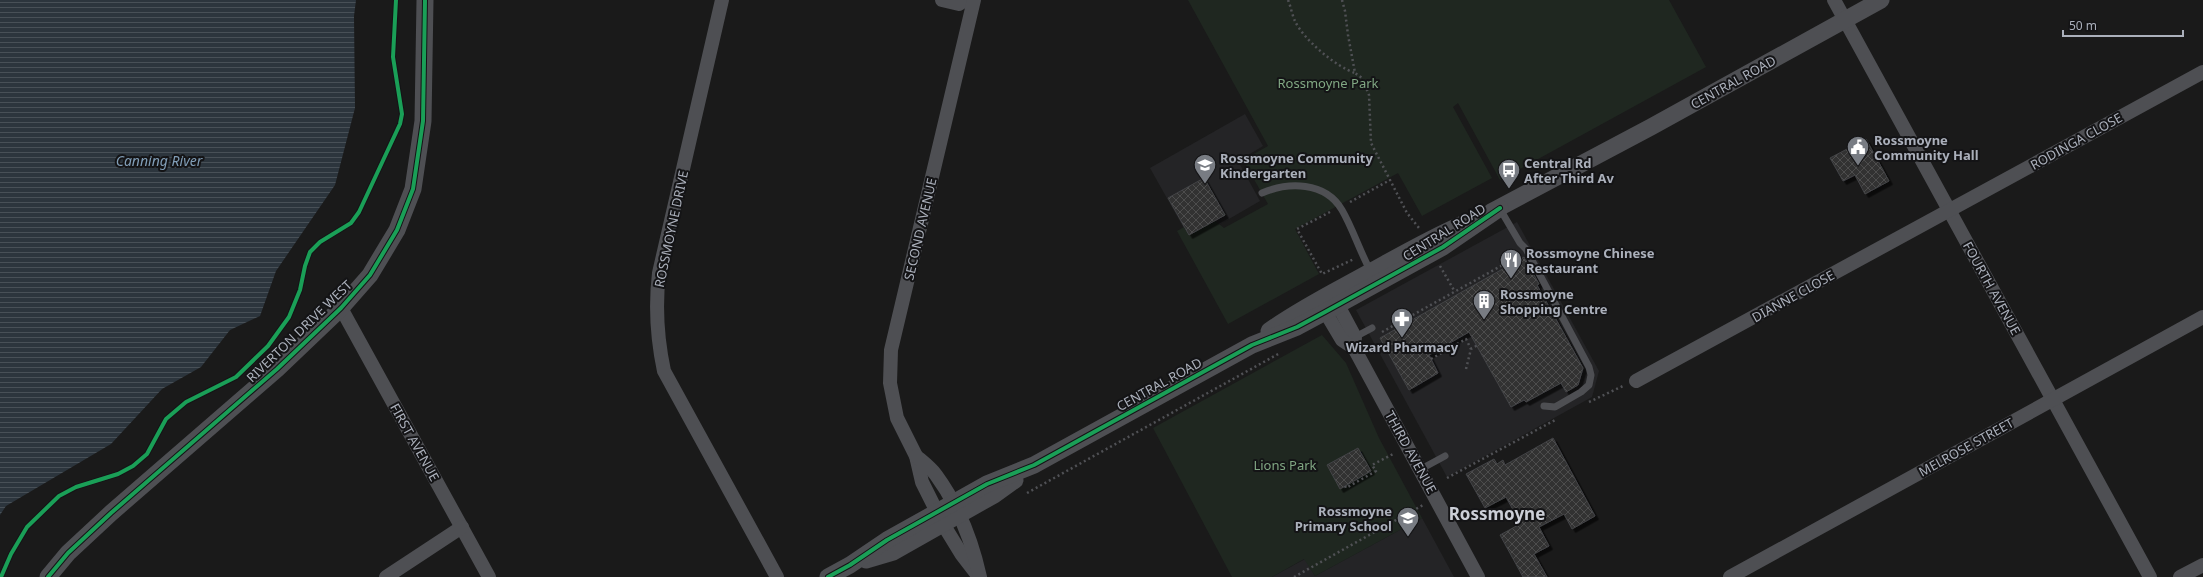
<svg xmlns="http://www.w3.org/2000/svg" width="2203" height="577" font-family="'Noto Sans',sans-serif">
  <defs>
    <pattern id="water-rules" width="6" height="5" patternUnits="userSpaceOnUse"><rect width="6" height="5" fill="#2c353d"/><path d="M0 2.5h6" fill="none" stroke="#485057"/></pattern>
    <pattern id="building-cross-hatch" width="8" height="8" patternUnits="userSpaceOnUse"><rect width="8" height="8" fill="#323232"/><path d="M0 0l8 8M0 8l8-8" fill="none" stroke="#4d4d4e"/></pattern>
    <filter id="shadow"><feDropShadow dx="3.5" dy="3.5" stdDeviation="0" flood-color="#0009"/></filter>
  </defs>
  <rect width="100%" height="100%" fill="#1a1a1a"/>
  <g fill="#242426">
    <path d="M1245,114L1263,146L1238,161L1260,201L1191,241L1150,168Z"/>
    <path d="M1517,222L1599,371L1592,397L1447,477L1356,310Z"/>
    <path d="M1422,518L1454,577H1272L1305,559L1315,576Z"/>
  </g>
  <g fill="#1f2720">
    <path d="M1188,0H1669L1706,67L1500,180L1458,103L1453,107L1492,178L1422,216L1398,173L1295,229L1319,274L1228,324L1177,231L1184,227L1189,235L1215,221L1224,228L1268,204L1243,160L1268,146Z"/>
    <path d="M1322,335L1346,363L1379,438L1422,518L1315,576L1304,559L1272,577H1232L1153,428Z"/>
  </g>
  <path fill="url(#water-rules)" d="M0,0H356L354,16L355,108L335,185L276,271L260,316L230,330L201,367L162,389L111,444L6,506L0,515Z"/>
  <g fill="url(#building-cross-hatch)" stroke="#424346" filter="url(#shadow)">
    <path d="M1866,139L1889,181L1865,194L1855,175L1843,181L1830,158Z"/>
    <path d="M1204,178L1225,215L1189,235L1168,198Z"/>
    <path d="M1524,257L1539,284L1537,285L1583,368L1578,385L1566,392L1561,383L1526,402L1524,400L1511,407L1469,332L1429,355L1438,373L1409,390L1380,338Z"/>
    <path d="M1553,438L1595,516L1572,529L1564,514L1539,527L1549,546L1534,554L1547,577H1523L1500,535L1520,524L1518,519L1506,497L1485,508L1466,474L1494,459L1497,464L1503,460L1505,465Z"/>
    <path d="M1358,448L1371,471L1340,489L1327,465Z"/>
  </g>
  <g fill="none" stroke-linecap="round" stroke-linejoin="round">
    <g stroke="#505155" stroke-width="2.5" stroke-dasharray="2 3" stroke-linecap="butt">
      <path d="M1288,0C1291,7 1292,15 1295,21C1303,39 1336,67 1355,73"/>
      <path d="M1342,0L1345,11L1348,35L1355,73L1362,78L1369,95L1371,143L1407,213L1419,228"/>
      <path d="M1350,202L1390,180"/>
      <path d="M1330,212L1297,229L1322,274L1354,259"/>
      <path d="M1440,266L1455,292"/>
      <path d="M1382,332L1519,256"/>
      <path d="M1431,359L1466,339L1471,349"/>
      <path d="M1466,369L1471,349L1483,342"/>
      <path d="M1589,402L1623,386"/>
      <path d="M1447,478L1557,419"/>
      <path d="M1345,486L1346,488L1376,471L1372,465L1395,453"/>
      <path d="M1027,493L1280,353"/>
      <path d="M1294,577L1423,505"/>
    </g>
    <g stroke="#4e4f53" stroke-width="7">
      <path d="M1262,193C1288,182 1325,181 1342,210C1353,229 1360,252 1371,272"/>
      <path d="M1500,209L1520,243L1526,249L1589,367L1591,375L1589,385L1581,392L1555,407L1544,406"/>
      <path d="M1355,337L1372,328"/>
      <path d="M1421,469L1445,456"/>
    </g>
    <g stroke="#4e4f53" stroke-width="14">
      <path d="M722,0L659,273C655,307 657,338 664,371L777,577"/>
      <path d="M942,0L959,4L965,0"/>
      <path d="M974,0L891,350L890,383L897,418L916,456L922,482L943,524L962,555L979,577"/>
      <path d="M1834,0L2150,577"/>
      <path d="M1333,296L1355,337L1354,348"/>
      <path d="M1320,303L1342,340L1354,348L1478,577"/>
      <path d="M341,308L489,577"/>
      <path d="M1636,381L2203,72"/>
      <path d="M916,456C923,462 931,468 936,475C958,505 972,541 980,577"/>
      <path d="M386,577L462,527"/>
      <path d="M1730,577L2203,317"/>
      <path d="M2180,577L2203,565"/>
    </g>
    <g stroke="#4e4f53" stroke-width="17">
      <path d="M1491,212L1651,127L1881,0"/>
      <path d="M1269,331C1301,308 1336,291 1370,272C1401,255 1432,237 1465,223"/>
      <path d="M866,560L893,552L994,495L1015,480"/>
      <path d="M48,577L68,553L111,513L277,369L341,308L370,275L397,230L413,189L423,121L425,0"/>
      <path d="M828,577L850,565L887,540L987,484L1034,465L1252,345L1297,327L1325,312L1443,247L1500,208"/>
    </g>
    <g stroke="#141416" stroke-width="6">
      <g id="cycleway">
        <path d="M1,577L11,554L27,527L59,496L76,487L118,474L133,466L147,454L166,419L186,402L236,377L268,346L289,317L300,290L305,266L310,252L320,242L351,223L359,212L400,124L402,114L393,57L396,0"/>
        <path d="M48,577L68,553L111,513L277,369L341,308L370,275L397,230L413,189L423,121L425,0"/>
        <path d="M828,577L850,565L887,540L987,484L1034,465L1252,345L1297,327L1325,312L1443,247L1500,208"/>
      </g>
    </g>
    <use href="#cycleway" stroke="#1a9f57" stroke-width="4"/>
  </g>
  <defs>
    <g id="civic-pin" transform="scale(1.15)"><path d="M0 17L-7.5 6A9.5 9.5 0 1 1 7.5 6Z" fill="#787c83" stroke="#141416"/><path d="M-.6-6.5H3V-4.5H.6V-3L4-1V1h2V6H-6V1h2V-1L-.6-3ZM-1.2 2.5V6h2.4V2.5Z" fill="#fff"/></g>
    <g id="school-pin" transform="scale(1.15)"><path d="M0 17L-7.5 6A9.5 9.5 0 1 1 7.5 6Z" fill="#787c83" stroke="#141416"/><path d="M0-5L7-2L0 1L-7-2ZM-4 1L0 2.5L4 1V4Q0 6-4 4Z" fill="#fff"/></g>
    <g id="bus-pin" transform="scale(1.15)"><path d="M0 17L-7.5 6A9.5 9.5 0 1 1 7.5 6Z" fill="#787c83" stroke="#141416"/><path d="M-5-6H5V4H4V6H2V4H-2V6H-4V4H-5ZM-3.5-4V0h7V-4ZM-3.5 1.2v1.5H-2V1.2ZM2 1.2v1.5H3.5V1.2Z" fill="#fff"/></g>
    <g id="restaurant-pin" transform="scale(1.15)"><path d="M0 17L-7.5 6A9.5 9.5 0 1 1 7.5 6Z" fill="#787c83" stroke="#141416"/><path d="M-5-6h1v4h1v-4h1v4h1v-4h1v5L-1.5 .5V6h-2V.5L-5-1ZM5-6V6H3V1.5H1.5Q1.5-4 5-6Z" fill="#fff"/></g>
    <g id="building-pin" transform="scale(1.15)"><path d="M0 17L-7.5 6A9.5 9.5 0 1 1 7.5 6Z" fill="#787c83" stroke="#141416"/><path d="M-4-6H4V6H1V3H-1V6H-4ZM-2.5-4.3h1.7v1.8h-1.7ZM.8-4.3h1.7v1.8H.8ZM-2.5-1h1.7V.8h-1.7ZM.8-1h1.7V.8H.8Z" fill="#fff"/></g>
    <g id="pharmacy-pin" transform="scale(1.15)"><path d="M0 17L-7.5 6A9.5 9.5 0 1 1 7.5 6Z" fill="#787c83" stroke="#141416"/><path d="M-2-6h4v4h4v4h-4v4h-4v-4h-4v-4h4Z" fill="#fff"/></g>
  </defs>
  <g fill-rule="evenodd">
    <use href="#civic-pin" x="1858" y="147"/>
    <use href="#school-pin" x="1205" y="165"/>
    <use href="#bus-pin" x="1509" y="170"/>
    <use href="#restaurant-pin" x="1511" y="260"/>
    <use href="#building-pin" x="1484" y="301"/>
    <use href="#pharmacy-pin" x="1402" y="319"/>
    <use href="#school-pin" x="1408" y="518"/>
  </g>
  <g text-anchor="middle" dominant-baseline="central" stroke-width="4" stroke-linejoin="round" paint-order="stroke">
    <g font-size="13" fill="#abb0bb" stroke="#141416">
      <text transform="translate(1733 82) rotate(-29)">CENTRAL ROAD</text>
      <text transform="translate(2076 141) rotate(-29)">RODINGA CLOSE</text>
      <text transform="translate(671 229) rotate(-78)">ROSSMOYNE DRIVE</text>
      <text transform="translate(920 229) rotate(-77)">SECOND AVENUE</text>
      <text transform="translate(1444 232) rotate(-32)">CENTRAL ROAD</text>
      <text transform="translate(1992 288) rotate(61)">FOURTH AVENUE</text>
      <text transform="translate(1793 296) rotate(-29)">DIANNE CLOSE</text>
      <text transform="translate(299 331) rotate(-44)">RIVERTON DRIVE WEST</text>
      <text transform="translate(1159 384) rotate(-29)">CENTRAL ROAD</text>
      <text transform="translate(415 442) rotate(61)">FIRST AVENUE</text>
      <text transform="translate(1966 447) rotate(-29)">MELROSE STREET</text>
      <text transform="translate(1411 452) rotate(61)">THIRD AVENUE</text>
    </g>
    <g font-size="13" fill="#81a783" stroke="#141416">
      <text x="1328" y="83">Rossmoyne Park</text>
      <text x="1285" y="465">Lions Park</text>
    </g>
    <g font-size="13" font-weight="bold" fill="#abb0bb" stroke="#141416" text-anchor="start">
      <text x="1874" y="140">Rossmoyne<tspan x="1874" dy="15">Community Hall</tspan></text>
      <text x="1220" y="158">Rossmoyne Community<tspan x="1220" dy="15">Kindergarten</tspan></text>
      <text x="1524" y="163">Central Rd<tspan x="1524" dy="15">After Third Av</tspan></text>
      <text x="1526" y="253">Rossmoyne Chinese<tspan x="1526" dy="15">Restaurant</tspan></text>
      <text x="1500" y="294">Rossmoyne<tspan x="1500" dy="15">Shopping Centre</tspan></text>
      <text x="1402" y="347" text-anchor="middle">Wizard Pharmacy</text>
      <text x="1392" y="511" text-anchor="end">Rossmoyne<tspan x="1392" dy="15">Primary School</tspan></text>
    </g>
    <g font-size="14" font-style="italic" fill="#819eb7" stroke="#141416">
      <text x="159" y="160">Canning River</text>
    </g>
    <g font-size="17" font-weight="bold" fill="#cccfd7" stroke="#141416">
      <text x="1497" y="513">Rossmoyne</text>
    </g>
  </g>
  <path d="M2063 30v6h120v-6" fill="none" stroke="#abb0bb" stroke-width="2"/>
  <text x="2069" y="30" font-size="12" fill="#abb0bb" stroke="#141416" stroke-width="3" paint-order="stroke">50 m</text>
</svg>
